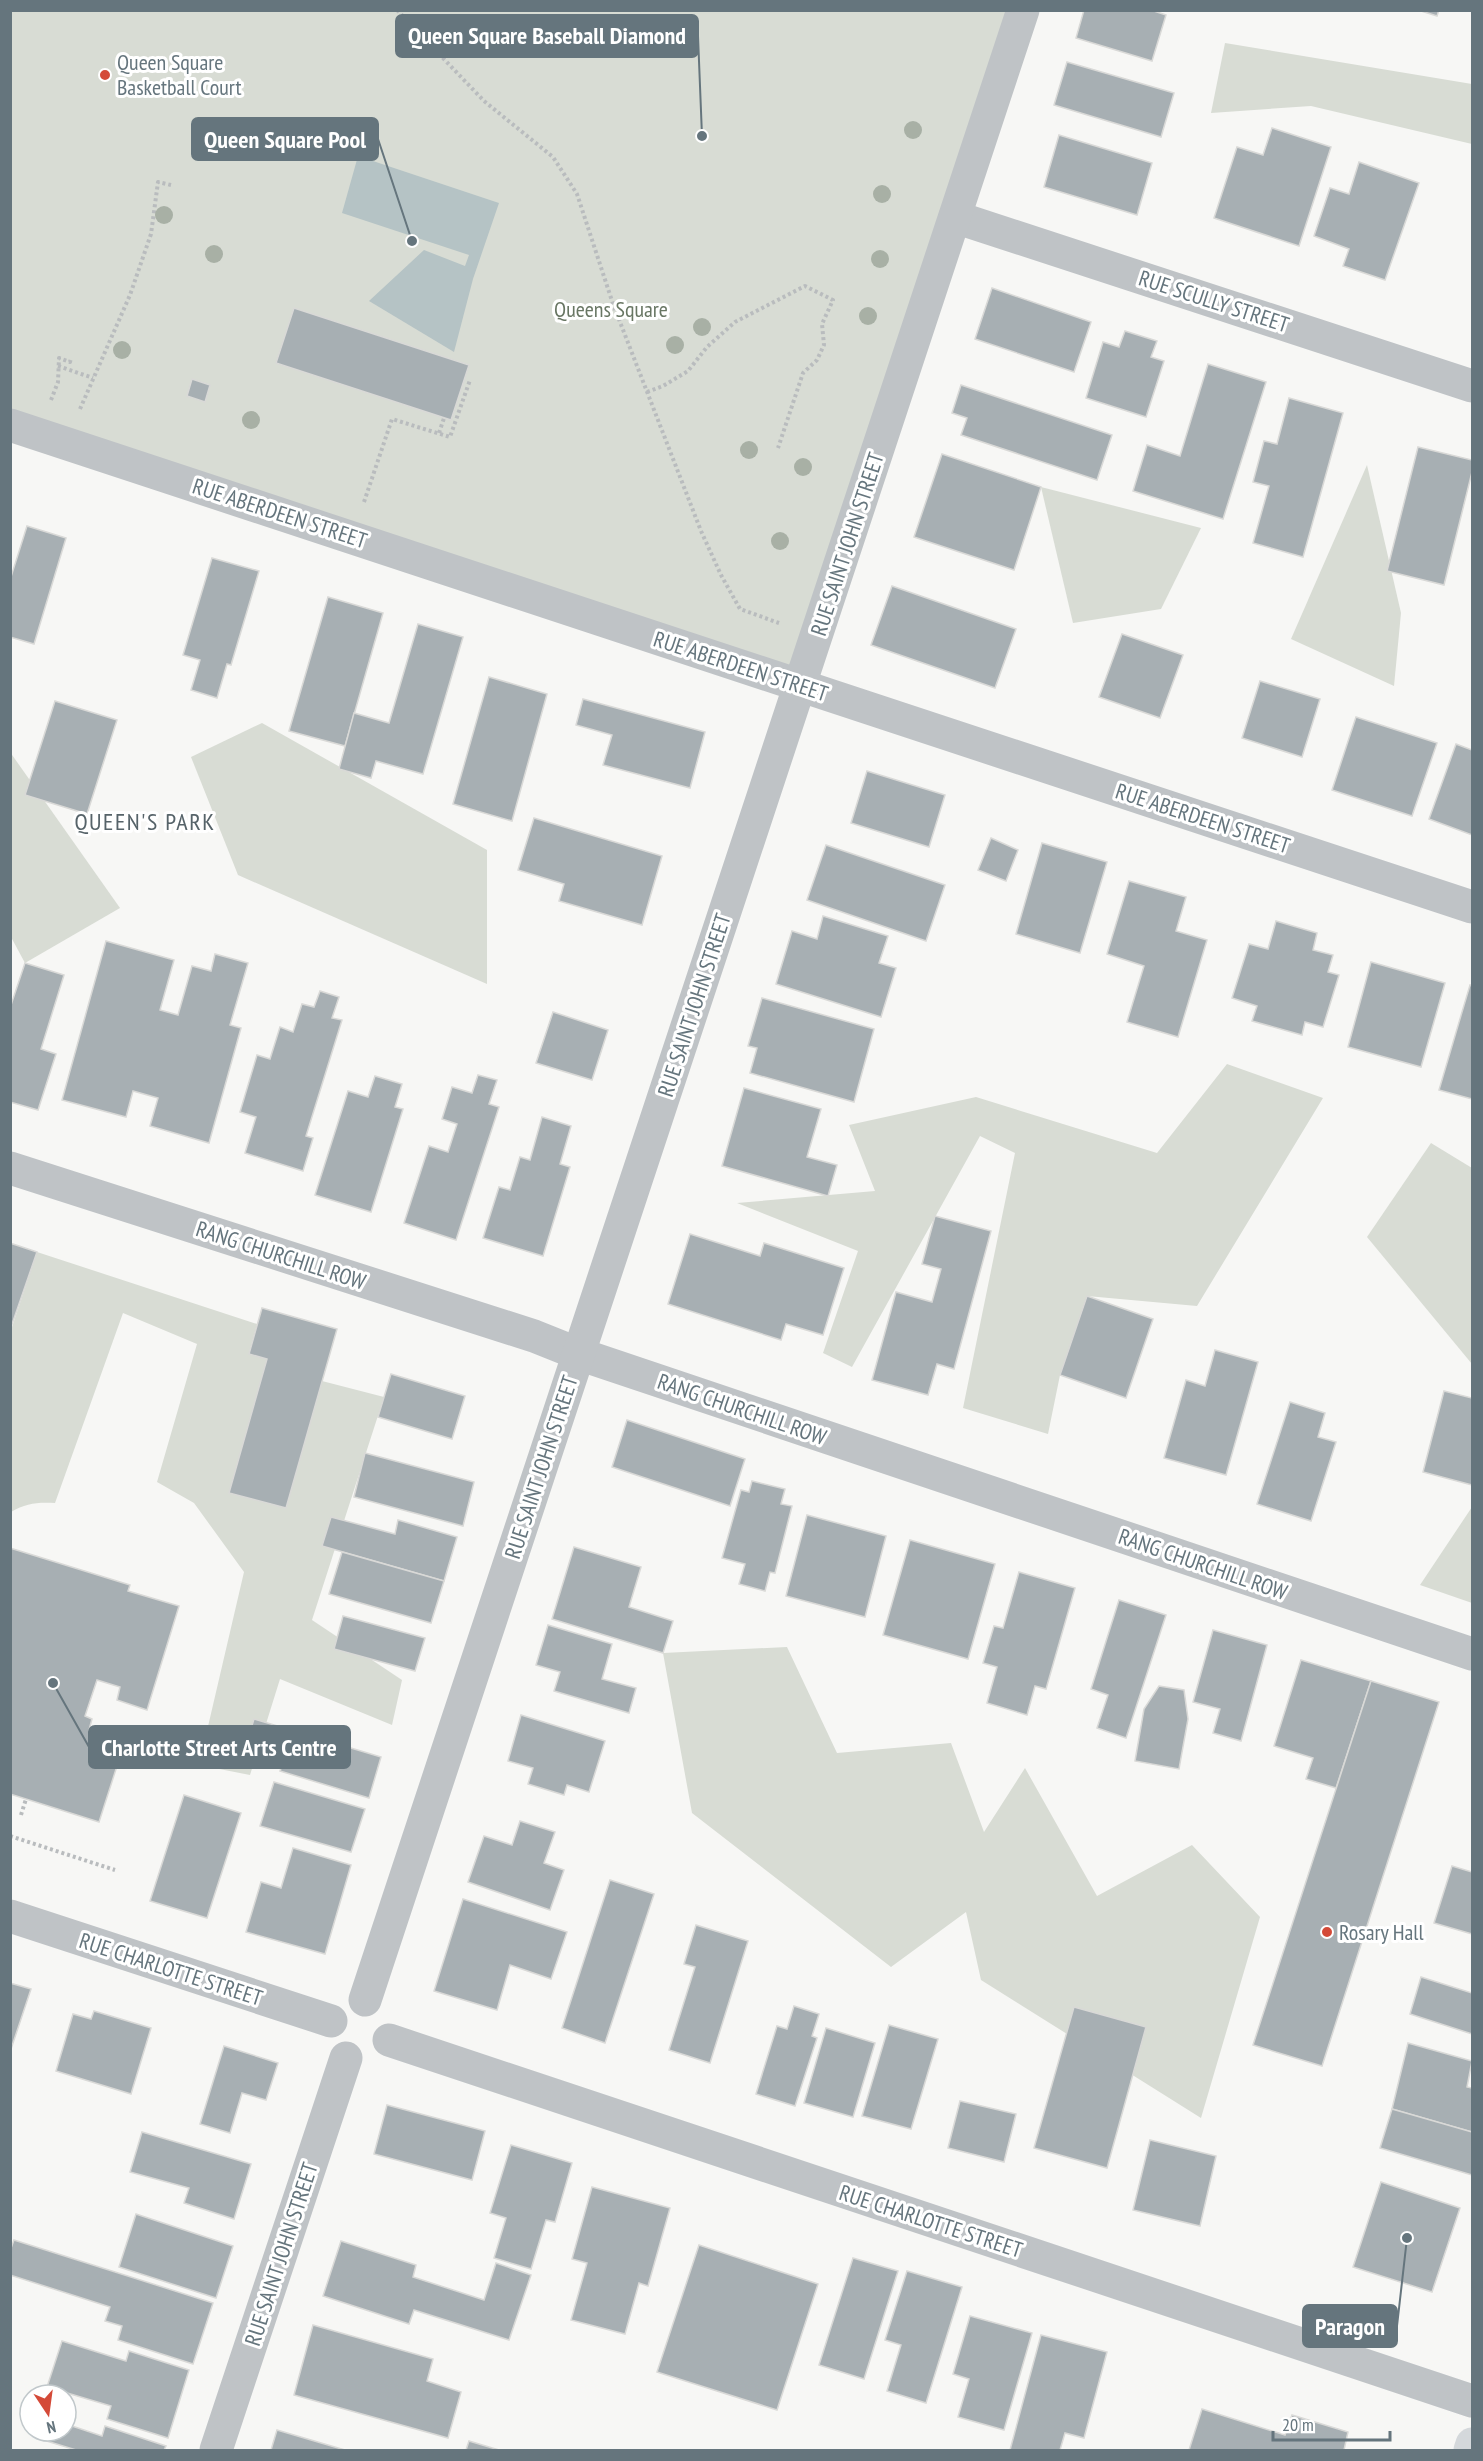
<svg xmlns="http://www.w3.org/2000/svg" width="1483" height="2461" font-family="'PT Sans Narrow',sans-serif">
  <rect width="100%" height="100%" fill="#f7f7f5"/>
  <g fill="#d8dcd4">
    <path d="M11,11H1023L800,685L11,425Z"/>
    <path d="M1225,43L1472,84V144L1311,106L1211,113Z"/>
    <path d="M1367,465L1401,613L1394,686L1291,639Z"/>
    <path d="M1041,487L1201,528L1161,609L1073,623Z"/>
    <path d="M262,723L487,850V984L238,875L191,757Z"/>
    <path d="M10,752L120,908L25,963L11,937Z"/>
    <path d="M1227,1064L1323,1098L1197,1306L1087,1296L1060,1375L1048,1434L963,1408L1015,1153L980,1136L852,1367L823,1353L858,1251L737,1203L875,1191L849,1125L976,1097L1157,1153Z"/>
    <path d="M1431,1143L1472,1168V1364L1367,1237Z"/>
    <path d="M37,1252L257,1324L249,1353L267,1359L229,1493L286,1508L322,1381L384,1397L312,1620L402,1680L392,1725L280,1679L250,1775L199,1765L244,1572L194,1503L157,1482L197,1344L123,1313L55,1503C38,1502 26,1503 11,1512V1330Z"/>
    <path d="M1472,1507V1603L1420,1585Z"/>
    <path d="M787,1647L837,1753L951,1743L984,1832L1025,1768L1097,1896L1192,1845L1260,1917L1201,2118L981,1980L966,1912L891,1967L692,1813L663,1653Z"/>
  </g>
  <path fill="#b5c3c5" d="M358,156L499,203L473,279L454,352L369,301L424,250L465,266L469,255L342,213Z"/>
  <g fill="#a7afb3" stroke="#d9d9d7" stroke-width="1.5">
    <path d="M1084,10H1151L1166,15L1152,61L1076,38Z"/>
    <path d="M1418,10H1439L1437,16Z"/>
    <path d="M1067,62L1174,93L1161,137L1054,105Z"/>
    <path d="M1272,128L1331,147L1299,246L1214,218L1237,147L1263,155Z"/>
    <path d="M1059,135L1152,163L1137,215L1044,187Z"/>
    <path d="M1359,162L1419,183L1385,280L1343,266L1349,249L1314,236L1330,188L1349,194Z"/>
    <path d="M992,288L1091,322L1074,372L975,339Z"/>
    <path d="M294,308L469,365L451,420L276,363Z"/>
    <path d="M1125,331L1157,341L1151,357L1164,361L1146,417L1086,398L1103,342L1119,347Z"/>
    <path d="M1208,364L1266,382L1223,519L1133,491L1147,445L1180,456Z"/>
    <path d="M192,379L210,385L205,402L187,396Z"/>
    <path d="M961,385L1112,435L1097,480L961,435L967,418L952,413Z"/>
    <path d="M1289,398L1343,413L1303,557L1253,543L1269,486L1253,482L1264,441L1277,444Z"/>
    <path d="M1418,447L1472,460V472L1444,585L1387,571Z"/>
    <path d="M942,454L1041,487L1014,570L914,537Z"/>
    <path d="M27,526L66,538L34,644L10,637V580Z"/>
    <path d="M212,558L259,571L231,665L227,664L217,698L191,690L200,660L183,655Z"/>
    <path d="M892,586L1016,629L995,688L871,645Z"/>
    <path d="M328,597L383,613L345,746L289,731Z"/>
    <path d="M418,624L463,637L423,774L376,761L371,778L339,769L354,713L389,723Z"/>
    <path d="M1122,634L1183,655L1160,718L1099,697Z"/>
    <path d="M489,677L547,694L512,821L453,804Z"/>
    <path d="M1260,681L1320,699L1302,757L1242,738Z"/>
    <path d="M583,699L705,732L690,788L603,765L612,735L576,725Z"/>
    <path d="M55,701L117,720L87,814L25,795Z"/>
    <path d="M1356,717L1437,743L1412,816L1332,790Z"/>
    <path d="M1456,744L1472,750V835L1429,819Z"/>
    <path d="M867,771L945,795L929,847L851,823Z"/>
    <path d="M534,818L662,856L642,925L559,901L564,884L518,870Z"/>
    <path d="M991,838L1018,850L1006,881L978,870Z"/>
    <path d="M1042,843L1107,862L1080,953L1016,934Z"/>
    <path d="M826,845L945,885L926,941L807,900Z"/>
    <path d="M1129,881L1186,897L1176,931L1207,940L1178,1037L1127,1022L1144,966L1107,954Z"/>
    <path d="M823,916L888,936L879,963L896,968L881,1017L776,984L792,931L817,939Z"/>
    <path d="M1276,921L1317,933L1313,950L1333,955L1328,972L1339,975L1323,1027L1305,1022L1302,1035L1252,1021L1257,1006L1232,998L1249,944L1268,949Z"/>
    <path d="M106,941L174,960L160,1010L178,1015L192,966L211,971L215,954L248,963L230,1025L241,1028L209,1143L150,1126L158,1098L133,1091L126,1117L62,1100Z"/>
    <path d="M1371,962L1445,983L1421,1067L1348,1047Z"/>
    <path d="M25,963L64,975L41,1049L56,1054L38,1110L10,1102V1008Z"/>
    <path d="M1470,985L1472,986V1099L1439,1090Z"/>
    <path d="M320,991L339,997L332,1018L342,1020L306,1136L313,1138L303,1171L245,1153L256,1117L240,1112L257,1055L270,1059L280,1027L293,1032L302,1004L314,1007Z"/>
    <path d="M762,998L874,1029L854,1102L750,1073L757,1048L748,1046Z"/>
    <path d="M553,1012L608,1030L592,1080L536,1063Z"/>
    <path d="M478,1075L497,1080L489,1104L499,1107L456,1240L404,1223L429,1146L448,1152L457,1124L442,1119L452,1087L472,1093Z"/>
    <path d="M375,1076L402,1084L395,1107L403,1109L371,1212L315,1195L348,1091L368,1097Z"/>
    <path d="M744,1088L821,1109L807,1157L837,1165L828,1196L722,1166Z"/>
    <path d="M542,1117L571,1126L560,1164L570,1167L543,1256L483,1238L499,1187L510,1190L520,1157L530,1160Z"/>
    <path d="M935,1216L991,1231L954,1369L937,1364L928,1395L872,1380L896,1292L932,1302L941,1269L922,1264Z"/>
    <path d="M690,1234L760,1256L764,1243L844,1268L823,1335L786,1324L781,1340L668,1304Z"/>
    <path d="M10,1243L37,1252L10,1330Z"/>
    <path d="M1087,1296L1153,1319L1126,1398L1060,1375Z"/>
    <path d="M262,1308L337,1329L286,1508L229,1493L267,1359L249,1354Z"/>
    <path d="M1215,1350L1258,1362L1226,1475L1164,1458L1186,1380L1205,1386Z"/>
    <path d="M391,1374L465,1396L452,1439L378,1417Z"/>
    <path d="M1444,1391L1472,1398V1485L1423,1472Z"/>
    <path d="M1290,1402L1325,1413L1318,1437L1336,1442L1311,1521L1257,1504Z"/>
    <path d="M627,1420L745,1459L730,1506L612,1467Z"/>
    <path d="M365,1453L474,1482L463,1526L354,1497Z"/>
    <path d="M752,1481L785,1489L781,1504L792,1506L775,1573L770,1572L765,1591L739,1584L745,1564L722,1558L741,1490L749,1492Z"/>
    <path d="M807,1515L886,1536L865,1617L786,1596Z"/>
    <path d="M331,1517L395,1534L398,1520L457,1537L444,1581L322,1546Z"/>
    <path d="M910,1540L995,1564L968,1659L883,1635Z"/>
    <path d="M574,1547L641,1567L629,1607L673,1621L663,1653L552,1619Z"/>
    <path d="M10,1548L130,1585L128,1591L179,1606L147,1710L117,1700L120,1687L97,1680L85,1716L92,1719L89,1730L109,1737L101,1761L117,1766L99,1822L10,1794Z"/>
    <path d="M342,1552L444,1581L431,1623L329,1594Z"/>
    <path d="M1019,1572L1075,1588L1046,1689L1035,1686L1027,1715L987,1703L997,1667L983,1663L994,1626L1003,1628Z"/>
    <path d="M1119,1600L1166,1615L1126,1738L1097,1728L1108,1695L1091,1689Z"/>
    <path d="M343,1616L425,1638L415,1671L334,1649Z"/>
    <path d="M548,1625L612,1644L602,1679L636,1688L629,1713L554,1691L560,1672L536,1665Z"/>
    <path d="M1213,1630L1267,1645L1241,1741L1213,1733L1220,1709L1193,1702Z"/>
    <path d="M1301,1660L1371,1681L1336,1788L1306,1779L1313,1758L1274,1746Z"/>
    <path d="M1371,1681L1439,1702L1322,2066L1253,2045Z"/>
    <path d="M1159,1686L1184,1690L1188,1719L1179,1769L1135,1761L1144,1709Z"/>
    <path d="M521,1715L605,1741L589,1792L567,1785L564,1795L528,1784L533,1768L508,1761Z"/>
    <path d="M254,1719L381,1757L369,1798L280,1771L285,1757L246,1745Z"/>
    <path d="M274,1782L365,1809L351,1852L260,1826Z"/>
    <path d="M184,1795L241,1813L207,1918L150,1901Z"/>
    <path d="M520,1821L555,1832L544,1863L564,1870L550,1910L468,1882L484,1836L512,1845Z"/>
    <path d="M293,1848L351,1865L325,1954L246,1932L261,1882L281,1888Z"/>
    <path d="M1452,1866L1472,1872V1934L1434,1923Z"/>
    <path d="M610,1880L654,1894L605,2043L562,2028Z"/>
    <path d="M463,1899L567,1932L551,1979L510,1965L497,2010L434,1991Z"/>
    <path d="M696,1925L748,1941L710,2063L669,2050L695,1967L684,1964Z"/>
    <path d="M1421,1977L1472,1993V2034L1410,2014Z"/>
    <path d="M10,1983L31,1989L10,2052Z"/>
    <path d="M794,2006L819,2014L812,2036L817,2038L795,2106L756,2094L777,2026L787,2029Z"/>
    <path d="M1074,2007L1146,2027L1107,2168L1034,2148Z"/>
    <path d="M94,2011L151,2028L131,2094L56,2071L73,2014L91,2019Z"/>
    <path d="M889,2025L938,2039L911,2129L862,2116Z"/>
    <path d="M826,2028L875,2043L853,2117L804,2103Z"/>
    <path d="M1408,2043L1472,2061L1467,2087L1472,2088V2132L1392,2109Z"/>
    <path d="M224,2046L278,2063L266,2100L242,2093L230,2133L200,2124Z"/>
    <path d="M960,2101L1016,2114L1004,2162L948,2148Z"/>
    <path d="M387,2105L485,2131L472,2180L374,2154Z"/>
    <path d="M1392,2109L1472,2132V2175L1380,2148Z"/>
    <path d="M142,2132L251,2164L234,2219L184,2203L189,2188L130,2172Z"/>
    <path d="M1150,2140L1216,2156L1200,2226L1133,2210Z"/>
    <path d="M511,2145L572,2163L555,2222L546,2220L531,2269L494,2258L506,2218L490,2213Z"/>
    <path d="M1381,2182L1460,2208L1432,2292L1353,2267Z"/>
    <path d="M592,2187L670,2208L648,2286L639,2283L625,2334L571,2320L587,2263L572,2259Z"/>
    <path d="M136,2214L233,2246L216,2298L119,2267Z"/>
    <path d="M14,2240L213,2303L193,2364L118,2340L122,2326L105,2321L110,2307L10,2275V2251Z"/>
    <path d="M341,2241L416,2265L413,2277L484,2300L496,2263L531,2275L509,2340L414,2310L409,2324L323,2296Z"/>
    <path d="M699,2245L818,2284L777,2410L657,2372Z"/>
    <path d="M853,2258L898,2271L864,2379L819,2365Z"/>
    <path d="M907,2271L962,2287L926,2403L887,2391L901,2345L885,2340Z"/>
    <path d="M970,2316L1032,2333L1004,2430L958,2417L969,2379L953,2374Z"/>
    <path d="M313,2325L433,2359L427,2381L461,2392L448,2438L294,2395Z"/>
    <path d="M1041,2335L1107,2352L1084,2438L1065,2433L1060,2450H1010Z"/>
    <path d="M62,2341L126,2361L129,2351L189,2370L168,2438L107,2419L111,2406L47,2387Z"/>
    <path d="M1202,2409L1285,2435L1292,2415L1348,2432L1344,2450H1189Z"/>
    <path d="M66,2424L102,2436L105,2426L166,2446L164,2450H76L40,2439L43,2431H66Z"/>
    <path d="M277,2430L345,2450H271Z"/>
    <path d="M469,2441L499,2450H466Z"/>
  </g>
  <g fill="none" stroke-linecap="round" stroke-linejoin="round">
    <g stroke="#b9bcbe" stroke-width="4" stroke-dasharray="3 3" stroke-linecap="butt">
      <path d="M397,10L484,101L553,157L577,194L613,304L701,531L721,575L740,609L779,623"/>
      <path d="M58,366L93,378"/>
      <path d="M647,392L663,386L688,371L707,347L735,322L805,286L833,300L822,324L824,345L817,360L803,373L778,448"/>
      <path d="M51,400L58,382L59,358L70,362L71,358"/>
      <path d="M80,409L130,295L151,234L158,182L171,185"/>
      <path d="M439,433L444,418"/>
      <path d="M364,502L392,419L450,437L470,380"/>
      <path d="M21,1815L26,1799"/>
      <path d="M10,1836L115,1870"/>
    </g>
    <g stroke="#bfc3c6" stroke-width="33">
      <path d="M955,217L1472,386"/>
      <path d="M10,425L1472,907"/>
      <path d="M10,1168L534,1336L579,1354L1472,1654"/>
      <path d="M10,1916L331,2021"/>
      <path d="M365,2000L1023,10"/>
      <path d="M389,2040L1472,2401"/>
      <path d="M216,2450L346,2058"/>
    </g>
    <path stroke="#d4d8db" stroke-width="33" d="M1470,2450L1472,2444"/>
  </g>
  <g fill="#a8b0a5">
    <circle cx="913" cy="130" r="9"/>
    <circle cx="882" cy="194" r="9"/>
    <circle cx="164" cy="215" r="9"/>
    <circle cx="214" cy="254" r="9"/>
    <circle cx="880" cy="259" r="9"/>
    <circle cx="868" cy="316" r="9"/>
    <circle cx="702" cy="327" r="9"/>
    <circle cx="675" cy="345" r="9"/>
    <circle cx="122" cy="350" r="9"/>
    <circle cx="251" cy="420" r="9"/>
    <circle cx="749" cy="450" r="9"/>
    <circle cx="803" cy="467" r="9"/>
    <circle cx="780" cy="541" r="9"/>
  </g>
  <g fill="#d44a38" stroke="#fff" stroke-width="2">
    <circle cx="105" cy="75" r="6"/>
    <circle cx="1327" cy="1932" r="6"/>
  </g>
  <g text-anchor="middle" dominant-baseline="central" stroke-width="6" stroke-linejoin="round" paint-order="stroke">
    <g font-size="22" fill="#65757d" stroke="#fff" text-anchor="start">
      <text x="117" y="62">Queen Square<tspan x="117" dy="25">Basketball Court</tspan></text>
      <text x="1339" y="1932">Rosary Hall</text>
    </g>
    <g font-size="22" fill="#65757d" stroke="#fff">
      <text transform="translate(1214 301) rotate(18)">RUE SCULLY STREET</text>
      <text transform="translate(280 513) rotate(18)">RUE ABERDEEN STREET</text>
      <text transform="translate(847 544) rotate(-72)">RUE SAINT JOHN STREET</text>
      <text transform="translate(741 666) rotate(18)">RUE ABERDEEN STREET</text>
      <text transform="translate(1203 818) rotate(18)">RUE ABERDEEN STREET</text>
      <text transform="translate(694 1005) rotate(-72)">RUE SAINT JOHN STREET</text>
      <text transform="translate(281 1255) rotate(18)">RANG CHURCHILL ROW</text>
      <text transform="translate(742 1409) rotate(19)">RANG CHURCHILL ROW</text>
      <text transform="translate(541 1467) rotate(-72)">RUE SAINT JOHN STREET</text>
      <text transform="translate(1203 1564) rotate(19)">RANG CHURCHILL ROW</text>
      <text transform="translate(171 1969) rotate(18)">RUE CHARLOTTE STREET</text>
      <text transform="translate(931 2221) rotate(18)">RUE CHARLOTTE STREET</text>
      <text transform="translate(281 2254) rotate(-72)">RUE SAINT JOHN STREET</text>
    </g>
    <g font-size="22" fill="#687663" stroke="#fff">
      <text x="611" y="309">Queens Square</text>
    </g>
    <g font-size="24" letter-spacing="1.5" fill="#566369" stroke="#fff">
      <text x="145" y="821">QUEEN'S PARK</text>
    </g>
  </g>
  <path fill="none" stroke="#65757d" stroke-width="2" d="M702 136L698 36M412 241L378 139M53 1683L89 1747M1407 2238L1397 2326"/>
  <g fill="#65757d" stroke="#fff" stroke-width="2">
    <circle cx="702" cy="136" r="6"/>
    <circle cx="412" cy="241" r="6"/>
    <circle cx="53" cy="1683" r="6"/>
    <circle cx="1407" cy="2238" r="6"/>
  </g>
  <g fill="#65757d" stroke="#65757d" stroke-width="2">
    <rect x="396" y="15" width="302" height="42" rx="6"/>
    <rect x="192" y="118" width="186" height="42" rx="6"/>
    <rect x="89" y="1726" width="261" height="42" rx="6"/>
    <rect x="1303" y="2305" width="94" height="42" rx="6"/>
  </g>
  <g font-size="24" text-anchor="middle" font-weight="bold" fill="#fff">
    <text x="547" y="44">Queen Square Baseball Diamond</text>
    <text x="285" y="148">Queen Square Pool</text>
    <text x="219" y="1756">Charlotte Street Arts Centre</text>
    <text x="1350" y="2335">Paragon</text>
  </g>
  <rect width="1483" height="2461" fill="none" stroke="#65757d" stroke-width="24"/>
  <g transform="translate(48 2413) rotate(167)"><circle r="28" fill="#ffffff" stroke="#c1c8cb" stroke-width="1.5"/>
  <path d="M0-4.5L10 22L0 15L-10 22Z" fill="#d44a38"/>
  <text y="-9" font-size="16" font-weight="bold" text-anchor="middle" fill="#65757d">N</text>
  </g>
  <path d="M1273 2431v9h117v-9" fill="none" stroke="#65757d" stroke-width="3"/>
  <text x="1282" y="2431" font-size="18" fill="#65757d" stroke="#ffffff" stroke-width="4.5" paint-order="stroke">20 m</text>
</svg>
